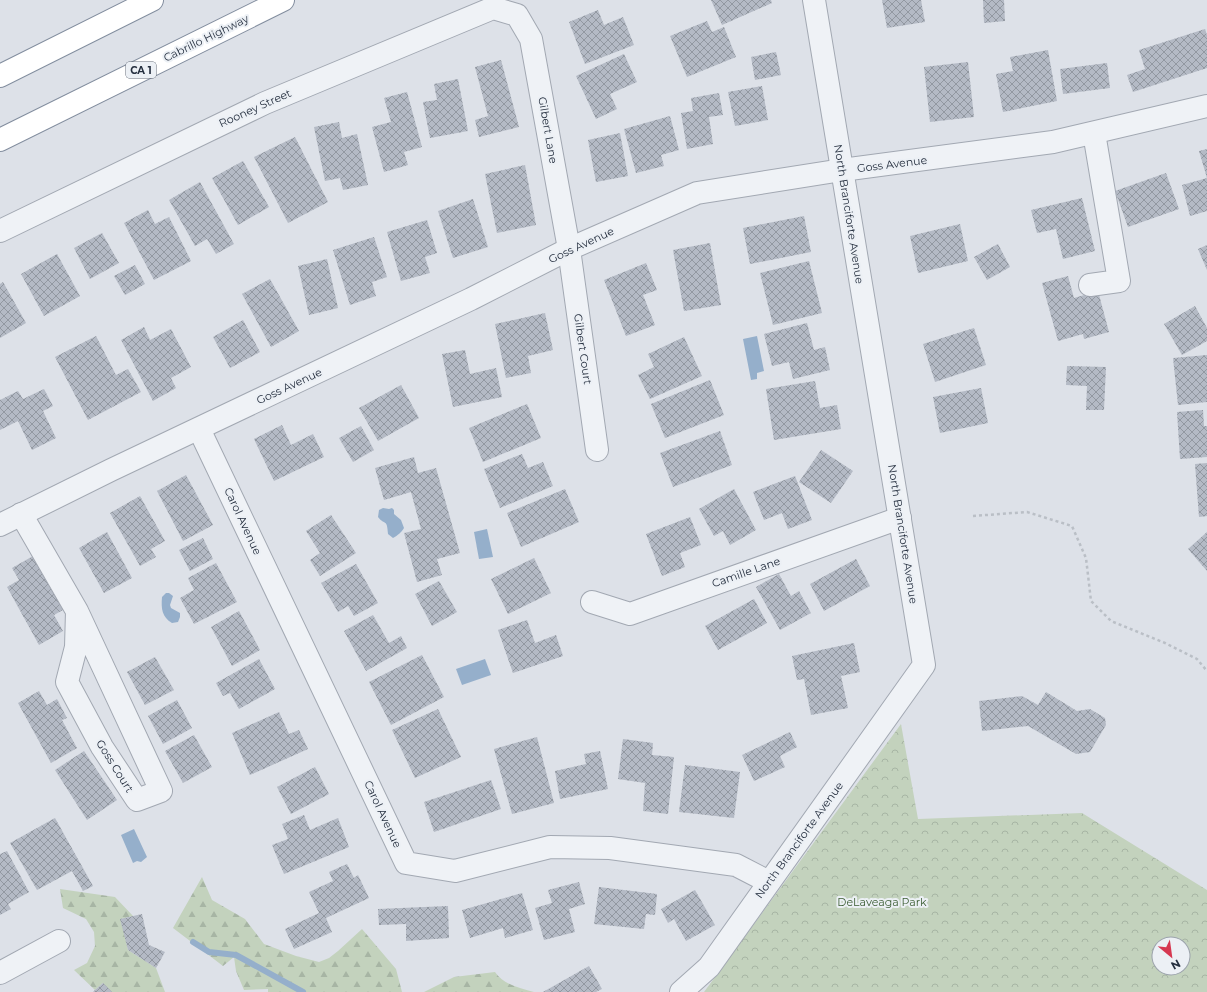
<svg xmlns="http://www.w3.org/2000/svg" width="1207" height="992" font-family="Montserrat,sans-serif">
  <defs>
    <pattern id="forest-firs" width="22" height="20" patternUnits="userSpaceOnUse"><rect width="22" height="20" fill="#c3d2bd"/><path d="M5 1l3.5 6h-7zM16 11l3.5 6h-7z" fill="#a7b5a4"/></pattern>
    <pattern id="park-crowns" width="20" height="18" patternUnits="userSpaceOnUse"><rect width="20" height="18" fill="#c3d2bd"/><path d="M2 6a3 3 0 1 1 6 0M12 15a3 3 0 1 1 6 0" fill="none" stroke="#a7b5a4"/></pattern>
    <pattern id="building-cross-hatch" width="8" height="8" patternUnits="userSpaceOnUse"><rect width="8" height="8" fill="#b4bac5"/><path d="M0 0l8 8M0 8l8-8" fill="none" stroke="#9298a1"/></pattern>
  </defs>
  <rect width="100%" height="100%" fill="#dde1e8"/>
  <g fill="url(#forest-firs)">
    <path d="M202,877L212,900L245,919L264,944L296,956L319,962L329,958L338,951L362,929L396,969L402,992H268V989L244,990L236,971L234,957L223,966L173,928Z"/>
    <path d="M60,889L115,897L133,916L121,919L128,950L156,968L165,992H112L103,983L95,990L74,970L87,963L95,946L94,932L86,919L63,908Z"/>
    <path d="M495,972C504,985 520,988 534,992H424L454,977Z"/>
  </g>
  <path fill="url(#park-crowns)" fill-rule="evenodd" d="M901,724L918,819L1082,813L1207,890V992H704ZM1159,944H1183V968H1159Z"/>
  <g fill="#95afcb">
    <path d="M757,336L764,371L757,373V379L751,380L743,339Z"/>
    <path d="M383,508L389,509L392,508L394,510V514L401,520L404,528C401,533 398,535 393,538L388,534C387,518 385,526 378,517L379,510Z"/>
    <path d="M487,529L493,557L479,559L474,532Z"/>
    <path d="M166,593H169L173,596L170,605L171,608L180,613V617L178,622L172,623C162,617 161,609 162,597Z"/>
    <path d="M485,659L491,675L462,685L456,669Z"/>
    <path d="M134,829L147,857L141,862L137,861L133,863L121,835Z"/>
  </g>
  <g fill="none" stroke-linecap="round" stroke-linejoin="round">
    <path stroke="#95afcb" stroke-width="6" d="M193,942L209,952L236,955L303,992"/>
  </g>
  <g fill="url(#building-cross-hatch)">
    <path d="M711,0H771L772,3L722,25Z"/>
    <path d="M882,0H921L925,22L887,28Z"/>
    <path d="M983,0H1004L1005,21L984,23Z"/>
    <path d="M598,10L604,25L623,17L634,45L585,64L569,22Z"/>
    <path d="M707,21L712,32L724,27L736,57L687,77L670,36Z"/>
    <path d="M1205,29L1207,35V68L1133,92L1127,75L1145,69L1139,50Z"/>
    <path d="M1048,50L1057,101L1003,112L996,74L1013,71L1010,57Z"/>
    <path d="M776,52L781,75L755,80L751,57Z"/>
    <path d="M624,54L637,82L610,94L617,109L596,119L576,76Z"/>
    <path d="M501,60L519,127L479,137L475,120L488,116L475,67Z"/>
    <path d="M968,62L974,117L930,122L924,67Z"/>
    <path d="M1107,63L1110,88L1063,94L1060,69Z"/>
    <path d="M458,79L468,131L430,138L423,102L437,100L434,84Z"/>
    <path d="M762,86L768,120L735,126L728,92Z"/>
    <path d="M407,92L422,147L404,152L408,165L384,172L372,127L391,122L384,98Z"/>
    <path d="M719,93L723,115L709,117L713,144L687,149L681,113L693,111L691,98Z"/>
    <path d="M670,116L679,150L661,155L664,166L636,173L624,129Z"/>
    <path d="M339,122L342,138L357,134L368,185L343,190L340,178L325,181L314,127Z"/>
    <path d="M620,133L628,176L596,182L588,140Z"/>
    <path d="M295,137L328,202L288,223L254,157Z"/>
    <path d="M1207,149V178L1199,151Z"/>
    <path d="M243,161L269,207L238,225L212,178Z"/>
    <path d="M525,165L536,225L497,233L485,174Z"/>
    <path d="M1166,173L1179,209L1128,227L1115,191Z"/>
    <path d="M1207,178V211L1190,216L1182,185Z"/>
    <path d="M200,182L234,244L216,254L207,239L195,246L169,200Z"/>
    <path d="M1082,198L1095,251L1063,259L1056,229L1037,233L1031,210Z"/>
    <path d="M473,199L488,247L453,258L438,211Z"/>
    <path d="M148,210L155,224L169,217L191,261L154,280L124,223Z"/>
    <path d="M804,216L811,252L750,264L743,228Z"/>
    <path d="M427,220L437,253L425,257L430,273L401,281L387,232Z"/>
    <path d="M960,224L968,261L918,273L910,236Z"/>
    <path d="M102,233L119,263L90,279L74,248Z"/>
    <path d="M374,237L387,277L372,282L376,296L350,305L333,250Z"/>
    <path d="M710,243L721,305L684,311L673,250Z"/>
    <path d="M998,244L1010,267L987,280L974,257Z"/>
    <path d="M1207,245V270L1198,249Z"/>
    <path d="M57,254L80,296L44,316L21,274Z"/>
    <path d="M327,259L338,308L309,315L298,266Z"/>
    <path d="M809,261L822,313L773,325L760,273Z"/>
    <path d="M646,263L657,290L643,295L655,325L626,336L604,280Z"/>
    <path d="M135,265L145,284L125,295L114,276Z"/>
    <path d="M1068,276L1074,298L1098,291L1109,332L1084,339L1083,334L1058,341L1042,283Z"/>
    <path d="M270,279L299,331L271,347L242,294Z"/>
    <path d="M3,282L26,323L0,338V284Z"/>
    <path d="M1195,306L1207,328V341L1182,355L1164,324Z"/>
    <path d="M545,313L553,350L528,356L531,373L506,378L495,324Z"/>
    <path d="M243,320L260,352L230,368L213,337Z"/>
    <path d="M807,323L814,350L825,347L830,370L793,379L789,362L772,366L764,334Z"/>
    <path d="M144,327L150,340L171,329L191,367L171,378L176,388L153,401L121,340Z"/>
    <path d="M974,328L986,365L935,382L923,344Z"/>
    <path d="M96,336L116,375L128,369L141,392L88,420L55,357Z"/>
    <path d="M684,337L702,376L650,399L638,375L654,367L648,354Z"/>
    <path d="M465,350L470,374L496,368L502,397L453,407L442,354Z"/>
    <path d="M1207,355V402L1178,405L1173,358Z"/>
    <path d="M1067,366L1106,367L1104,410H1086L1087,386L1066,385Z"/>
    <path d="M710,380L724,415L665,438L651,404Z"/>
    <path d="M815,381L820,408L837,405L841,429L774,440L766,389Z"/>
    <path d="M401,385L419,418L378,441L359,408Z"/>
    <path d="M981,388L988,423L940,433L933,397Z"/>
    <path d="M44,389L53,406L43,411L56,438L32,450L18,421L0,430V400L18,391L23,399Z"/>
    <path d="M527,404L541,438L483,462L469,428Z"/>
    <path d="M1203,410L1204,426H1207V457L1180,459L1177,412Z"/>
    <path d="M282,425L291,445L313,434L324,457L274,481L254,439Z"/>
    <path d="M361,426L374,450L353,462L339,438Z"/>
    <path d="M720,431L732,465L673,487L660,453Z"/>
    <path d="M821,450L853,471L831,503L799,482Z"/>
    <path d="M522,454L528,468L543,462L553,486L500,508L484,469Z"/>
    <path d="M414,457L418,473L436,468L460,553L437,559L442,575L417,582L404,533L421,529L411,492L384,500L375,468Z"/>
    <path d="M1207,463V516L1199,517L1195,464Z"/>
    <path d="M186,475L213,525L183,541L157,491Z"/>
    <path d="M795,476L812,520L788,529L782,513L764,520L753,492Z"/>
    <path d="M565,489L579,522L521,547L507,513Z"/>
    <path d="M734,489L756,530L730,545L723,531L714,536L699,509Z"/>
    <path d="M140,496L165,541L151,549L156,557L140,566L110,513Z"/>
    <path d="M331,515L356,553L320,576L310,560L320,553L306,531Z"/>
    <path d="M690,517L701,545L680,553L685,567L662,576L646,534Z"/>
    <path d="M107,532L132,578L104,593L79,548Z"/>
    <path d="M1207,532V571L1188,549Z"/>
    <path d="M203,538L213,559L190,571L179,550Z"/>
    <path d="M33,556L63,610L54,615L63,631L39,645L7,587L19,580L12,568Z"/>
    <path d="M534,558L551,593L508,614L491,579Z"/>
    <path d="M856,559L870,586L824,611L810,584Z"/>
    <path d="M216,563L237,602L194,624L180,598L194,590L188,578Z"/>
    <path d="M356,564L378,603L354,616L348,606L338,612L321,583Z"/>
    <path d="M779,574L791,596L799,591L811,613L780,630L756,587Z"/>
    <path d="M439,581L457,612L432,626L415,594Z"/>
    <path d="M754,599L767,623L718,650L705,626Z"/>
    <path d="M239,611L260,650L232,666L211,627Z"/>
    <path d="M373,615L389,643L401,636L407,648L366,671L344,631Z"/>
    <path d="M527,620L535,643L556,635L563,656L513,673L498,630Z"/>
    <path d="M854,643L860,672L841,676L848,708L811,715L804,679L797,680L792,656Z"/>
    <path d="M422,655L444,697L391,725L369,682Z"/>
    <path d="M155,657L174,690L145,705L127,672Z"/>
    <path d="M259,659L275,689L239,709L230,693L223,696L216,683Z"/>
    <path d="M39,691L47,705L57,699L67,718L62,720L77,748L51,763L18,703Z"/>
    <path d="M1046,692L1077,711L1090,709L1105,718L1106,725L1090,752L1076,754L1028,726L982,731L979,701L1022,696L1038,705Z"/>
    <path d="M177,700L192,728L163,744L148,716Z"/>
    <path d="M438,709L461,757L415,778L392,730Z"/>
    <path d="M279,712L289,734L299,730L308,749L250,775L232,733Z"/>
    <path d="M790,732L797,747L780,756L785,767L754,781L742,755Z"/>
    <path d="M194,735L212,767L183,783L165,751Z"/>
    <path d="M537,737L554,803L512,814L494,749Z"/>
    <path d="M623,739L653,743L652,755L674,757L668,814L643,811L645,783L618,779Z"/>
    <path d="M84,751L117,800L87,820L55,770Z"/>
    <path d="M600,751L608,789L560,799L555,771L586,764L584,754Z"/>
    <path d="M685,765L740,772L734,818L679,812Z"/>
    <path d="M315,767L329,794L291,814L277,787Z"/>
    <path d="M491,780L501,809L434,832L424,802Z"/>
    <path d="M304,815L310,830L338,818L349,847L284,874L272,845L288,839L282,824Z"/>
    <path d="M55,818L93,886L83,891L72,871L37,890L10,843Z"/>
    <path d="M7,851L29,892L8,904L11,909L0,915V854Z"/>
    <path d="M347,864L354,878L358,875L369,898L326,918L332,932L294,949L285,929L319,913L309,892L333,881L329,872Z"/>
    <path d="M579,882L585,904L569,909L575,932L544,940L535,908L552,903L548,890Z"/>
    <path d="M599,887L657,894L655,915L646,914L644,929L594,924Z"/>
    <path d="M695,890L715,925L686,941L674,919L668,923L661,909Z"/>
    <path d="M522,893L533,930L505,938L503,928L470,938L462,910Z"/>
    <path d="M448,906L449,938L406,941V924L379,925L378,909Z"/>
    <path d="M142,914L149,945L165,952L156,968L128,950L120,919Z"/>
    <path d="M589,966L602,989L596,992H543Z"/>
    <path d="M103,983L112,992H93L95,990Z"/>
  </g>
  <g fill="none" stroke-linecap="round" stroke-linejoin="round">
    <g stroke="#a2a8b2" stroke-width="24">
      <g id="minor">
        <path d="M0,231L265,103L493,8L517,15L531,39L569,249L597,450"/>
        <path d="M1090,285L1119,281L1094,133"/>
        <path d="M199,429L406,863L455,871L550,847L610,848L736,865L769,882"/>
        <path d="M21,514L77,611L161,791L137,800L102,747L67,682L76,647L77,611"/>
        <path d="M0,525L111,470L471,299L569,249L697,193L842,170L1053,142L1207,106"/>
        <path d="M592,602L630,614L900,518"/>
        <path d="M0,973L59,941"/>
        <path d="M681,992L709,967L924,665L814,0"/>
      </g>
    </g>
    <g stroke="#838e9f" stroke-width="24">
      <g id="highway">
        <path d="M0,76L152,0"/>
        <path d="M0,140L283,0"/>
      </g>
    </g>
    <path stroke="#babfc6" stroke-width="2.5" stroke-dasharray="3 3" stroke-linecap="butt" d="M973,516L1027,512L1072,526L1086,558L1091,601L1111,621L1165,643L1197,659L1207,671"/>
    <use href="#minor" stroke="#eff2f6" stroke-width="22"/>
    <use href="#highway" stroke="#fff" stroke-width="22"/>
  </g>
  <g text-anchor="middle" dominant-baseline="central" stroke-width="4" stroke-linejoin="round" paint-order="stroke">
    <rect fill="#ecf0f5" stroke="#616976" stroke-width="1" x="126" y="62" width="30" height="16" rx="3"/>
    <g font-size="10" font-weight="bold" fill="#252f3f">
      <text x="141" y="70">CA 1</text>
    </g>
    <g font-size="11" fill="#252f3f" stroke="#ecf0f5">
      <text transform="translate(206 38) rotate(-26)">Cabrillo Highway</text>
      <text transform="translate(255 108) rotate(-24)">Rooney Street</text>
      <text transform="translate(548 130) rotate(80)">Gilbert Lane</text>
      <text transform="translate(892 164) rotate(-7)">Goss Avenue</text>
      <text transform="translate(849 214) rotate(81)">North Branciforte Avenue</text>
      <text transform="translate(581 245) rotate(-25)">Goss Avenue</text>
      <text transform="translate(583 349) rotate(82)">Gilbert Court</text>
      <text transform="translate(289 386) rotate(-25)">Goss Avenue</text>
      <text transform="translate(243 521) rotate(65)">Carol Avenue</text>
      <text transform="translate(903 534) rotate(81)">North Branciforte Avenue</text>
      <text transform="translate(746 572) rotate(-19)">Camille Lane</text>
      <text transform="translate(115 766) rotate(58)">Goss Court</text>
      <text transform="translate(383 814) rotate(65)">Carol Avenue</text>
      <text transform="translate(799 840) rotate(-54)">North Branciforte Avenue</text>
    </g>
    <g font-size="11" fill="#3a5c32" stroke="#ecf0f5">
      <text x="882" y="902">DeLaveaga Park</text>
    </g>
  </g>
  <g transform="translate(1171 956) rotate(151)"><circle r="19" fill="#ecf0f5" stroke="#9ca3ac"/>
  <path d="M0-3L7 15L0 10L-7 15Z" fill="#d63851"/>
  <text y="-6" font-size="11" font-weight="bold" text-anchor="middle" fill="#252f3f">N</text>
  </g>
</svg>
